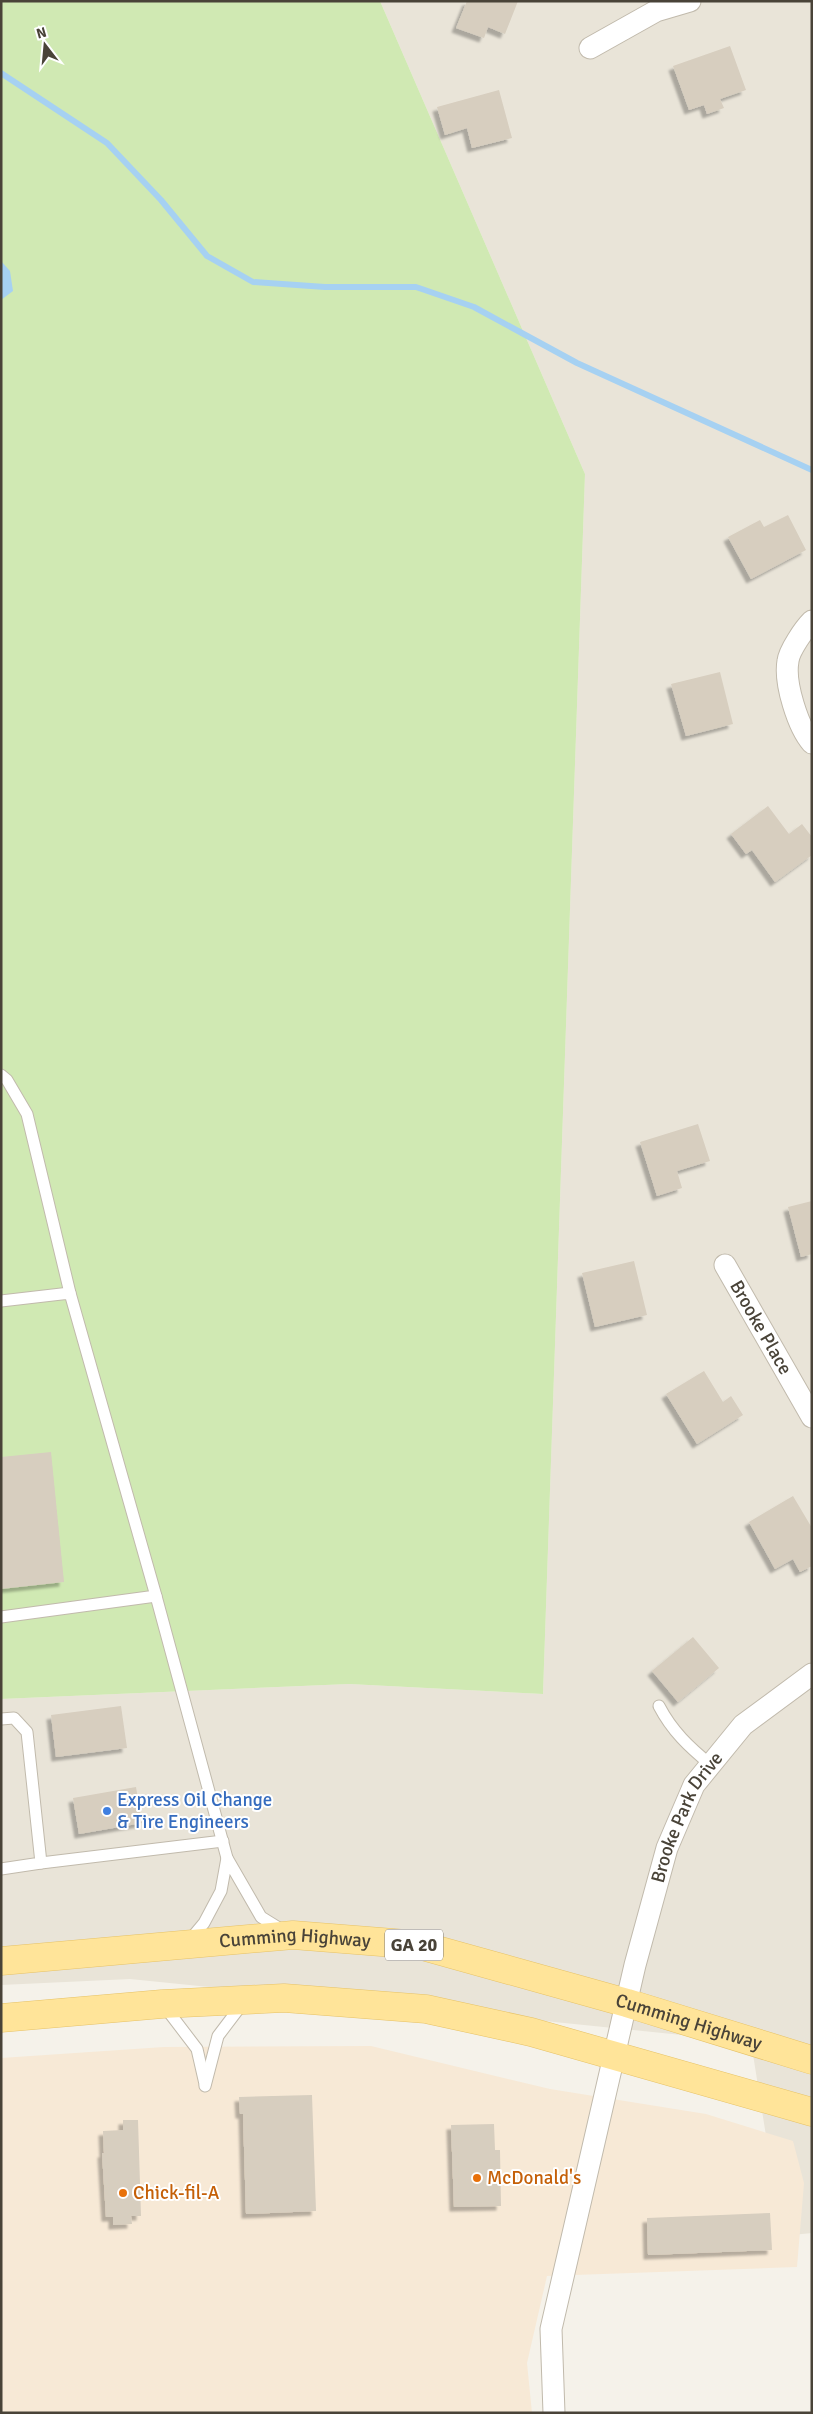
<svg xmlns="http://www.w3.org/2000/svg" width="813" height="2414" font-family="Signika,sans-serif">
  <defs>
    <filter id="shadow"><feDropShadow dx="-4.5" dy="4.5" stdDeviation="1" flood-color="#0004"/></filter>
  </defs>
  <rect width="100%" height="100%" fill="#f5f2ea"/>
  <path fill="#e9e4d8" d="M380,1H812V2233L782,2236L751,2042L130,1979L1,1985V1699L349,1684L543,1694L585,474Z"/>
  <path fill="#f7e9d6" d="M371,2046L550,2089L706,2114L793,2141L804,2183L797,2267L547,2276L527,2363L532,2413H1V2058L164,2047Z"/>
  <path fill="#d0e9b3" d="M1,1H380L585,474L543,1694L349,1684L1,1699Z"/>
  <path fill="#a6d1f2" d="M1,261L10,271L13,291L1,300Z"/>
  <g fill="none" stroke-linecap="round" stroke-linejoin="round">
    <path stroke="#a6d1f2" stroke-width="6" d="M1,73L107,143L161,200L207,256L253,282L325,287H416L474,307L577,363L812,470"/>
  </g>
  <g fill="#d7cebf" filter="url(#shadow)">
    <path d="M467,1H518L505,34L488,27L484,38L456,28Z"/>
    <path d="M730,46L746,90L720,99L724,108L707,114L704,105L689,110L673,66Z"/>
    <path d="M499,90L512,138L472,148L467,128L445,135L437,107Z"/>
    <path d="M788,515L806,550L751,579L728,537L760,520L764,527Z"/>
    <path d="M720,672L733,724L686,736L671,684Z"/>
    <path d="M768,806L789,834L802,824L812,837V855L775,882L752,850L746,854L731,834Z"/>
    <path d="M698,1124L710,1161L677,1171L682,1188L657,1196L640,1142Z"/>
    <path d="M812,1201V1254L801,1257L788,1207Z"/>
    <path d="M634,1261L647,1315L595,1327L582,1273Z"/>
    <path d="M704,1371L723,1402L731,1396L743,1415L697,1444L666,1394Z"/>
    <path d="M51,1452L64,1582L1,1589V1457Z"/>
    <path d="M793,1496L812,1528V1566L800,1572L793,1559L775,1569L749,1522Z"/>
    <path d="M693,1637L719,1668L678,1702L652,1671Z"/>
    <path d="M121,1706L127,1748L56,1757L51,1715Z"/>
    <path d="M136,1787L142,1823L79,1834L73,1798Z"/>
    <path d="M312,2095L316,2211L246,2214L243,2114H240L239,2097Z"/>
    <path d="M123,2120H138L141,2216H131L132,2224L113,2225V2217H106L102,2153H104L103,2131L123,2130Z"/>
    <path d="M494,2124L495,2150H500L501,2206L454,2207L451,2125Z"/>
    <path d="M770,2213L772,2250L648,2255L647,2218Z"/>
  </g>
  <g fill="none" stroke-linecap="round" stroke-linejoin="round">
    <g stroke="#c1baac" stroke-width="13">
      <g id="service">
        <path d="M1,1075L7,1080L27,1114L70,1293"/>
        <path d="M1,1301L70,1293L156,1596L227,1858"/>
        <path d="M1,1617L156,1596"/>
        <path d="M659,1706C672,1731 689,1747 711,1765"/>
        <path d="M1,1719L14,1718L27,1732L41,1863L1,1869"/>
        <path d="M41,1863L223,1841"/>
        <path d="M189,1941L204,1923L221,1891L227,1858L261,1917L282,1930"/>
        <path d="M165,2007L197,2049L205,2084"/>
        <path d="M205,2086L218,2036L243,2003"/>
      </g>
    </g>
    <g stroke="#c1baac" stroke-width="23">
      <g id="minor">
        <path d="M590,48L656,11L690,1"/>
        <path d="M812,621C804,629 789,651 788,661C784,683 798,727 812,743"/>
        <path id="s1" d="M725,1265L812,1417"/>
        <path id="s2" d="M554,2413L551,2329L635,1965L667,1848L694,1785L743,1725L812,1674"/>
      </g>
    </g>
    <g stroke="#e6c267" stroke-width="29">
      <g id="primary">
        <path id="s3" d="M1,1961L293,1935L419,1945L627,2003L812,2060"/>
        <path d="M1,2018L162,2004L284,1998L426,2009L531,2032L812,2112"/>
      </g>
    </g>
    <use href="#service" stroke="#fff" stroke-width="11"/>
    <use href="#minor" stroke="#fff" stroke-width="21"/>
    <use href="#primary" stroke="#ffe499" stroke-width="28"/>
  </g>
  <circle fill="#3f7fe0" stroke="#fff" stroke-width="2" cx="107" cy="1811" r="5"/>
  <g fill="#e8710a" stroke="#fff" stroke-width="2">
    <circle cx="477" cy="2178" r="5"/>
    <circle cx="123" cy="2193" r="5"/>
  </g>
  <g text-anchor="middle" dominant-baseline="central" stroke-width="4" stroke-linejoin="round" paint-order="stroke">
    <rect fill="#fff" stroke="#807b74" stroke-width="1" x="385" y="1929.5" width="58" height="31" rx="4"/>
    <g font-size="18" font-weight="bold" fill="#494338">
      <text x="414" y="1945">GA 20</text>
    </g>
    <g font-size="19" fill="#494338" stroke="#fff">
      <text stroke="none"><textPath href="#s1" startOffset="72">Brooke Place</textPath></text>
      <text stroke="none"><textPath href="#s2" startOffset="615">Brooke Park Drive</textPath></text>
      <text stroke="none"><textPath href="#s3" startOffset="295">Cumming Highway</textPath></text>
      <text stroke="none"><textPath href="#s3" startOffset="700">Cumming Highway</textPath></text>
    </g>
    <g font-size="19" fill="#366cbe" stroke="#fff" text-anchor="start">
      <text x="117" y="1800">Express Oil Change<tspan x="117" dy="22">&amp; Tire Engineers</tspan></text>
    </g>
    <g font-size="19" fill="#c56008" stroke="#fff" text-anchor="start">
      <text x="487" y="2178">McDonald's</text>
      <text x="133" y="2193">Chick-fil-A</text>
    </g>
  </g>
  <rect width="813" height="2414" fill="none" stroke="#494338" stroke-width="5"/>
  <g transform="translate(45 45) rotate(344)" stroke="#ffffff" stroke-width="4" paint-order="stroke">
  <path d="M0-4L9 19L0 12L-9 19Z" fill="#494338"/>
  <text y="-8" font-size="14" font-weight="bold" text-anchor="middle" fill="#494338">N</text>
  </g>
</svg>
